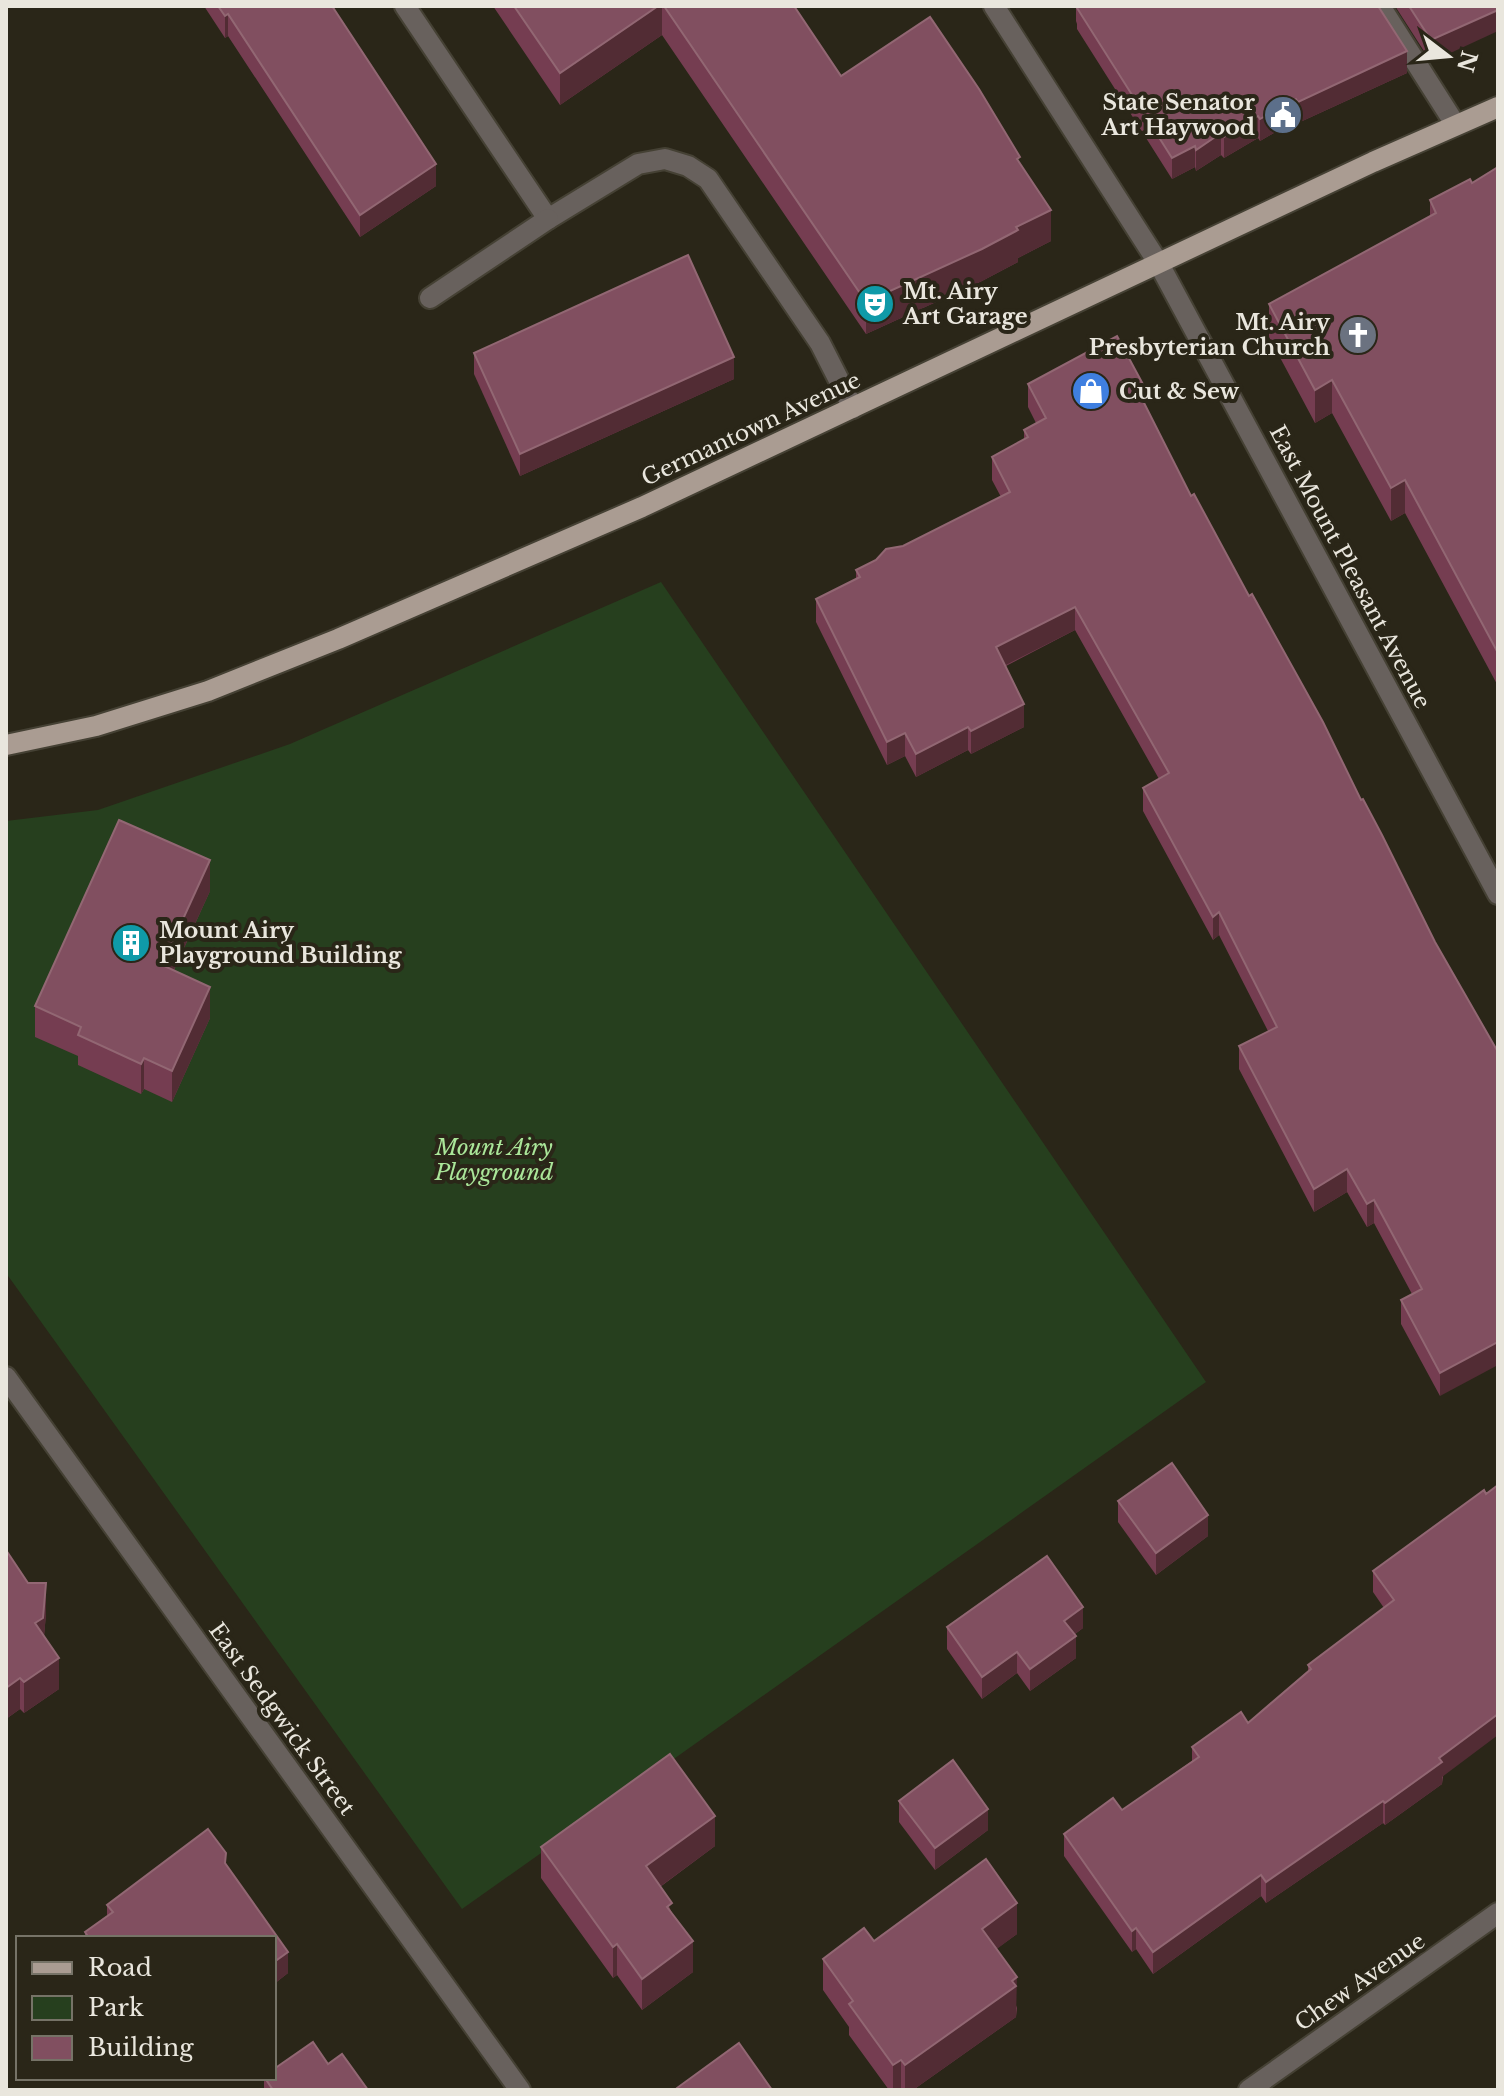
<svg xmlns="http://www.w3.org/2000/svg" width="1504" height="2096" font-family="'Libre Baskerville',serif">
  <rect width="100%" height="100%" fill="#2a2618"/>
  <path fill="#263f1e" d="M661,582L1206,1382L462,1909L6,1273V821L98,810L290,744Z"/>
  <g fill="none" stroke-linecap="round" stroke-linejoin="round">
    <g stroke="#454134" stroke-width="24">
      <g id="minor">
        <path d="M405,6L548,219L638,164L665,159L688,166L708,179L820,343L853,408"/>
        <path d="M994,6L1159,264L1498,894"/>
        <path d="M1380,6L1455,124"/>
        <path d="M430,298L548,219"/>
        <path d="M6,1377L520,2090"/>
        <path d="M1249,2090L1498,1913"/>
      </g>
    </g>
    <g stroke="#454134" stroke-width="24">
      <path id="major" d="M6,745L96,726L208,691L338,639L642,507L1373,162L1498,107"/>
    </g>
    <use href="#minor" stroke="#68615d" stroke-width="20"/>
    <use href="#major" stroke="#aa9c92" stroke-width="20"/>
  </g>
  <g fill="#753d51">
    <path d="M204,6H332L436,186L360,237L228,36L225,38Z"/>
    <path d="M493,6H794L841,76L1020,163L1051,241L1018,258V262L982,281L866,334L662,35L560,105Z"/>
    <path d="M1076,6H1378L1407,73L1298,123L1296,120L1260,141L1258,138L1224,158L1221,155L1196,171L1195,167L1172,179L1077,29V24L1076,21Z"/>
    <path d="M1395,6H1498L1431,62Z"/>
    <path d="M1498,167V686L1405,513L1391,521L1332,413L1315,423L1269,337V304L1430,216V200L1472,183Z"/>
    <path d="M474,353L734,379L520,476L474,374Z"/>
    <path d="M1028,384L1145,406L1191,496L1249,596L1361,800L1435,942L1498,1052L1440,1396L1401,1324V1300L1412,1294L1374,1223L1367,1227L1347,1192L1314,1212L1239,1069V1046L1268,1031L1219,935L1213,940L1143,811V788L1159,779L1075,630L1006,666L1024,727L971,754L968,750L916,777L905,756L887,765L816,622V599L856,579V570L1001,497L992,480V457L1024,440V430L1036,423L1028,407Z"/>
    <path d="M210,891L174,970L210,1018L172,1102L144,1089L141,1094L78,1065V1056L35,1037V1006Z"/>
    <path d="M1484,1490L1442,1784L1385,1825L1383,1823L1266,1903L1261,1896L1153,1974L1136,1949L1132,1952L1064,1856V1834L1122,1810L1192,1761V1747L1248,1723L1308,1671V1665L1384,1608L1373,1592V1571Z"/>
    <path d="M1118,1501L1208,1536L1156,1575L1118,1522Z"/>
    <path d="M6,1550L46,1614L44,1636L59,1689L24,1713L20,1709L6,1719Z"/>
    <path d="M947,1627L1083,1628L1075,1634L1076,1658L1030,1691L1017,1673L982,1699L947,1649Z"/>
    <path d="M899,1801L988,1830L935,1870L899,1822Z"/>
    <path d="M208,1829L226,1853V1864L288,1952V1973L274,1984V1938H85V1932L107,1916V1905Z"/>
    <path d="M715,1846L660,1887L672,1913L693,1972L642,2010L617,1975L613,1978L541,1878V1847Z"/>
    <path d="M1017,1934L996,1949L1017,2008L1016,2017L913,2090H889L849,2035V2027L823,1990V1959L874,1941Z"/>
    <path d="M328,2064L368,2090H264V2078H274Z"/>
  </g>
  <g fill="#522c34">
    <path d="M658,6H662V35L560,105V73Z"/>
    <path d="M1498,10V31L1431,62V40Z"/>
    <path d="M228,14V36L225,38V16Z"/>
    <path d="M1407,51V73L1298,123V102Z"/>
    <path d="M1296,99V120L1260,141V119Z"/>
    <path d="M1258,116V138L1224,158V137Z"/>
    <path d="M1221,133V155L1196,171V150Z"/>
    <path d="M1195,146V167L1172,179V158Z"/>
    <path d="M436,164V186L360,237V215Z"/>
    <path d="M1051,210V241L1018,258V262L982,281L866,334V302Z"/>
    <path d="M734,357V379L520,476V454Z"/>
    <path d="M1332,380V413L1315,423V390Z"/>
    <path d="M1145,388V411L1138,391Z"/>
    <path d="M1405,480V513L1391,521V488Z"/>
    <path d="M1075,607V630L996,670V647Z"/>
    <path d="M1024,704V727L971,754V731Z"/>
    <path d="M968,727V750L916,777V754Z"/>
    <path d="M905,733V756L887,765V742Z"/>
    <path d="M210,860V891L162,996V965Z"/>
    <path d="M1219,912V935L1213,940V917Z"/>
    <path d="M210,987V1018L172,1102V1071Z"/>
    <path d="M144,1058V1089L141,1094V1064Z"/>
    <path d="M1347,1169V1192L1314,1212V1189Z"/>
    <path d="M1374,1200V1223L1367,1227V1204Z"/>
    <path d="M1498,1342V1365L1440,1396V1373Z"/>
    <path d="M1208,1515V1536L1156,1575V1553Z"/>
    <path d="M46,1583V1614L43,1648L35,1623Z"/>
    <path d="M1083,1607V1628L1064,1642V1621Z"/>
    <path d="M1076,1636V1658L1030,1691V1669Z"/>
    <path d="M1017,1652V1673L982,1699V1677Z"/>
    <path d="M59,1658V1689L24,1713V1682Z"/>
    <path d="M20,1678V1709L6,1719V1688Z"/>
    <path d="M1498,1714V1735L1442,1777V1784L1385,1825V1803L1439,1758Z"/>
    <path d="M1383,1801V1823L1266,1903V1882Z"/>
    <path d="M988,1809V1830L935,1870V1848Z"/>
    <path d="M715,1816V1846L646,1897V1866Z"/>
    <path d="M1261,1875V1896L1153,1974V1952Z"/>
    <path d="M1017,1903V1934L982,1960V1929Z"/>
    <path d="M1136,1928V1949L1132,1952V1931Z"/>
    <path d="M693,1941V1972L642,2010V1979Z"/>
    <path d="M617,1944V1975L613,1978V1947Z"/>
    <path d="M288,1952V1973L274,1984V1962Z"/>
    <path d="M1017,1977L1016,2017L913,2090H905V2065Z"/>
    <path d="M901,2060V2090H893V2065Z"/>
  </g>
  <g fill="#814f60" stroke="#926773" stroke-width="2">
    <path d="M218,6H332L436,164L360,215L228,14L225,16Z"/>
    <path d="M514,6H658L560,73Z"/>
    <path d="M664,6H794L841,76L930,17L979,89L1020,157L1017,159L1051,210L1016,227L1018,230L982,249L866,302Z"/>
    <path d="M1079,6H1378L1407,51L1298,102L1296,99L1260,119L1258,116L1224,137L1221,133L1196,150L1195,146L1172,158L1077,8Z"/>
    <path d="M1409,6H1498V10L1431,40Z"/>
    <path d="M1498,167V653L1405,480L1391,488L1332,380L1315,390L1269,304L1436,213L1430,200L1470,179L1472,183Z"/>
    <path d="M688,255L734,357L520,454L474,353Z"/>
    <path d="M1117,336L1145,388L1138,391L1191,496L1194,494L1249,596L1252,594L1323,722L1361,800L1363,799L1382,835L1435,942L1498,1052V1342L1440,1373L1401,1300L1422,1289L1374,1200L1367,1204L1347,1169L1314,1189L1239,1046L1277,1027L1219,912L1213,917L1143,788L1169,773L1075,607L996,647L1024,704L971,731L968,727L916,754L905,733L887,742L816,599L860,577L856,570L876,560L886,549L903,546L1010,492L992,457L1028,437L1024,430L1046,418L1028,384Z"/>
    <path d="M119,820L210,860L162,965L210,987L172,1071L144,1058L141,1064L78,1035L81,1027L35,1006Z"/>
    <path d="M1172,1463L1208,1515L1156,1553L1118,1501Z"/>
    <path d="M1498,1485V1714L1439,1758L1442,1762L1385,1803L1383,1801L1266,1882L1261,1875L1153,1952L1136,1928L1132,1931L1064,1834L1113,1798L1122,1810L1199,1757L1192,1747L1241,1712L1248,1723L1311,1669L1308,1665L1394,1600L1373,1571L1484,1490L1486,1494Z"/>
    <path d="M6,1550L28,1583H46L43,1618L35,1623L59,1658L24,1682L20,1678L6,1688Z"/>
    <path d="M1047,1556L1083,1607L1064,1621L1076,1636L1030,1669L1017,1652L982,1677L947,1627Z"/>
    <path d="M670,1754L715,1816L646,1866L672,1903L667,1907L693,1941L642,1979L617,1944L613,1947L541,1847Z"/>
    <path d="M953,1760L988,1809L935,1848L899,1801Z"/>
    <path d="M208,1829L226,1853L225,1863L288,1952L274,1962V1938H89L85,1932L113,1912L107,1905Z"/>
    <path d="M986,1859L1017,1903L982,1929L1017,1977L1012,1981L1016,1986L905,2065L901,2060L893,2065L849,2004L853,2001L823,1959L864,1928L874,1941Z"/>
    <path d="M313,2042L328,2064L342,2054L368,2090H273L265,2078H274V2069Z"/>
    <path d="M739,2043L772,2090H678L677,2088Z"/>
  </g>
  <defs>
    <g id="civic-disc" transform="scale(2)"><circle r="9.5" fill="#5c6f8a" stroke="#2a2618"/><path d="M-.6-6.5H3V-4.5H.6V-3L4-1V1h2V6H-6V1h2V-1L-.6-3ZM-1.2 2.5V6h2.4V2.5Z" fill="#fff"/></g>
    <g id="theatre-disc" transform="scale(2)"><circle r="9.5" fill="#0f9aa8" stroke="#2a2618"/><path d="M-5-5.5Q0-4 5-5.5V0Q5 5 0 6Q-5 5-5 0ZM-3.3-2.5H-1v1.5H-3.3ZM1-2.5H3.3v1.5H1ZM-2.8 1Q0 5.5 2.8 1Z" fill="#fff"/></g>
    <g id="church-disc" transform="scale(2)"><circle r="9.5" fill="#6b7280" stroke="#2a2618"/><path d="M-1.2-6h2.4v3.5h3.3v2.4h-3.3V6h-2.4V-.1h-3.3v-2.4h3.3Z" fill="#fff"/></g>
    <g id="shop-disc" transform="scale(2)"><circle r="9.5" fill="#3f7fe0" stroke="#2a2618"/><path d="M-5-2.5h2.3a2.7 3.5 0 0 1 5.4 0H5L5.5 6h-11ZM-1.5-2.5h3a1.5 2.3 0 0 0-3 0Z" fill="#fff"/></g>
    <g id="building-disc" transform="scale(2)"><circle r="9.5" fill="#0f9aa8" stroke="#2a2618"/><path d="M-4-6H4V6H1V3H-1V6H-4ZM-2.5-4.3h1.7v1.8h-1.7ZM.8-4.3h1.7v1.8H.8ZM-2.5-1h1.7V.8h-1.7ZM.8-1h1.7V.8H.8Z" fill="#fff"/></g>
  </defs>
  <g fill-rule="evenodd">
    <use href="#civic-disc" x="1283" y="115"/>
    <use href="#theatre-disc" x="875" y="304"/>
    <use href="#church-disc" x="1358" y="335"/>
    <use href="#shop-disc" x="1091" y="391"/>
    <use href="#building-disc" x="131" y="943"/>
  </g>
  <g text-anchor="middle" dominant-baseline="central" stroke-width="8" stroke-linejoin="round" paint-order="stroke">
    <g font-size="22" font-weight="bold" fill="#e9e6dd" stroke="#2a2618" text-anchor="start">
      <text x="1255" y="102" text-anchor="end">State Senator<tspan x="1255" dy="25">Art Haywood</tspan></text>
      <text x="903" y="291">Mt. Airy<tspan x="903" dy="25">Art Garage</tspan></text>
      <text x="1330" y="322" text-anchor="end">Mt. Airy<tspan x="1330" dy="25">Presbyterian Church</tspan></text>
      <text x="1119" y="391">Cut &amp; Sew</text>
      <text x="159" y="930">Mount Airy<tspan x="159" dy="25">Playground Building</tspan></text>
    </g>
    <g font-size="22" fill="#e9e6dd" stroke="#2a2618">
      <text transform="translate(751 429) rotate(-25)">Germantown Avenue</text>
      <text transform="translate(1350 567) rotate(62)">East Mount Pleasant Avenue</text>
      <text transform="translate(282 1719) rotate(54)">East Sedgwick Street</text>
      <text transform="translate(1360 1982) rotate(-35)">Chew Avenue</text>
    </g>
    <g font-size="22" font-style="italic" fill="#aae699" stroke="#2a2618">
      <text x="494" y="1147">Mount Airy<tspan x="494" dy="25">Playground</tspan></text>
    </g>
  </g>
  <rect width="1504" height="2096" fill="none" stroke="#e9e6dd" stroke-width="16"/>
  <rect x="16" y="1936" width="260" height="144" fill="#2a2618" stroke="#767367" stroke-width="2"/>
  <rect x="32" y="1962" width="40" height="12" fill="#aa9c92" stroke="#767367" stroke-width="2"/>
  <text x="88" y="1976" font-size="24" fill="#e9e6dd">Road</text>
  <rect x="32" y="1996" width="40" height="24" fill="#263f1e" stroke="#767367" stroke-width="2"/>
  <text x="88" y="2016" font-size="24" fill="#e9e6dd">Park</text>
  <rect x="32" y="2036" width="40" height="24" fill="#814f60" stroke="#767367" stroke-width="2"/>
  <text x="88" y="2056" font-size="24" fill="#e9e6dd">Building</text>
  <g transform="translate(1448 56) rotate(106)" stroke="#2a2618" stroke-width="6" paint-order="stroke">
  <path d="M0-6L14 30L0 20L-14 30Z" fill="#e9e6dd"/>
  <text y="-12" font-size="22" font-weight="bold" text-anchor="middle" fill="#e9e6dd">N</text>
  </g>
</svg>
